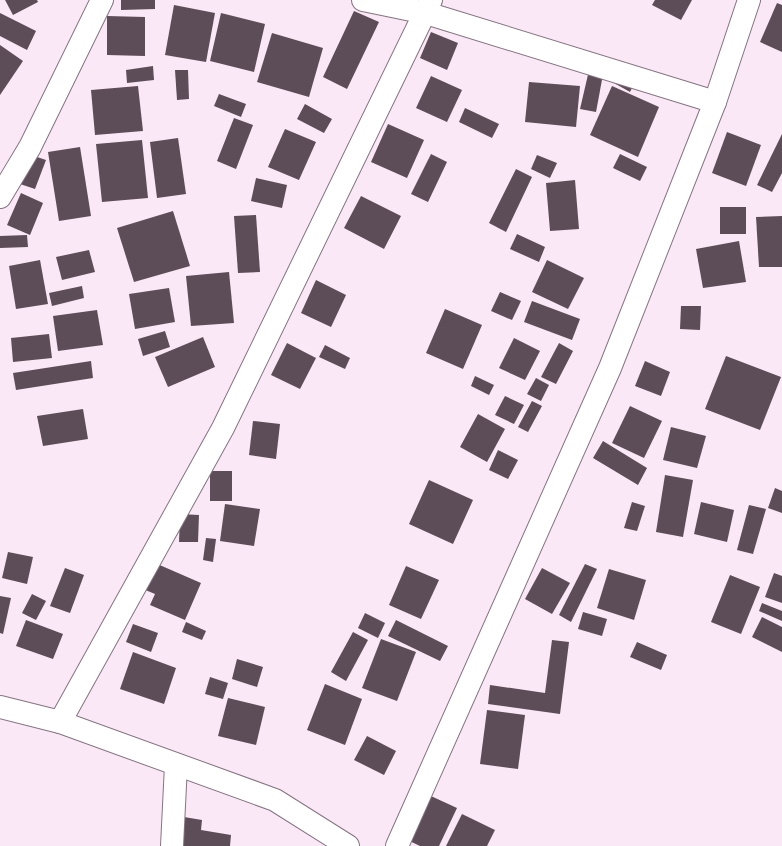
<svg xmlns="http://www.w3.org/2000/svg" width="782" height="846" font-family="'Golos Text',sans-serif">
  <rect width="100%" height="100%" fill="#fbe8f6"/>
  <g fill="#5d4d58">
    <path d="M5,0H37L38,2L13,15Z"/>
    <path d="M121,0H155V9L121,10Z"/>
    <path d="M655,0H692L681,20L652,5Z"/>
    <path d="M777,3L782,5V52L760,42Z"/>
    <path d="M174,5L215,13L206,62L165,55Z"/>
    <path d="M354,11L379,22L347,89L323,77Z"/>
    <path d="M0,13L36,31L27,50L0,36Z"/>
    <path d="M221,13L265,24L254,72L210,61Z"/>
    <path d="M107,16L145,17V56L107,55Z"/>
    <path d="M431,32L458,43L447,70L420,58Z"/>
    <path d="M272,33L323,48L309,97L257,82Z"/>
    <path d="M0,45L23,61L0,95Z"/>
    <path d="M153,66L154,80L127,83L126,70Z"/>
    <path d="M590,66L604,69L596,112L580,109Z"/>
    <path d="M175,70H188L189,99L177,100Z"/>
    <path d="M619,73L635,82L630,92L614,83Z"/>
    <path d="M431,76L462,90L447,122L416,108Z"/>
    <path d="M529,82L580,86L576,127L525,122Z"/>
    <path d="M138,86L143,131L95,135L91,90Z"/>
    <path d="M612,86L659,107L638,157L590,135Z"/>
    <path d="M219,94L246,104L241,117L214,106Z"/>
    <path d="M305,104L332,119L324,133L297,119Z"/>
    <path d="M465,108L499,124L492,138L459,122Z"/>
    <path d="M234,118L253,125L236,169L217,161Z"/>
    <path d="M388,124L424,140L407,178L371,162Z"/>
    <path d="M285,129L316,142L299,180L268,167Z"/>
    <path d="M727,132L761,145L746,186L712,173Z"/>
    <path d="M782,134V173L772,192L757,185Z"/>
    <path d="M178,138L186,194L157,198L150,142Z"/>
    <path d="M142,140L148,198L102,202L96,144Z"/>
    <path d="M80,147L91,216L59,221L48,152Z"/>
    <path d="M431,154L447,162L428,202L411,194Z"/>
    <path d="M620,154L647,167L640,181L613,168Z"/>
    <path d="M31,155L46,160L35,189L20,184Z"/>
    <path d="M537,155L557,163L550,178L531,169Z"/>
    <path d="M516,169L532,177L506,232L489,223Z"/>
    <path d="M256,178L287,185L282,208L251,201Z"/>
    <path d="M575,180L579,229L550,231L546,183Z"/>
    <path d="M21,193L43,203L30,235L7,225Z"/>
    <path d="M361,196L401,216L384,249L344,228Z"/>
    <rect x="720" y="207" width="26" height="27"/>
    <path d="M173,211L190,266L134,282L117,228Z"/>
    <path d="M256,215L260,272L238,273L234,216Z"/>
    <path d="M782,216V267H759L756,217Z"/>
    <path d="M517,234L545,247L539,262L510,249Z"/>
    <path d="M27,235L28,247L0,248V236Z"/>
    <path d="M739,241L746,282L703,288L696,249Z"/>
    <path d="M89,250L95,272L62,280L56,257Z"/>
    <path d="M40,260L48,304L16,309L9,266Z"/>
    <path d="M547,260L584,278L568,309L532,292Z"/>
    <path d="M229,272L234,323L191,326L186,276Z"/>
    <path d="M316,280L346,295L331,327L301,313Z"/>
    <path d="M82,286L84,298L52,306L49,293Z"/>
    <path d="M169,288L175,322L135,329L129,294Z"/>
    <path d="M500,292L521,301L512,320L491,311Z"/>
    <path d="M532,301L580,319L572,340L524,322Z"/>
    <path d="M681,306H701L700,330L680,329Z"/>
    <path d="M445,309L482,325L463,369L426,353Z"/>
    <path d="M97,310L103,345L58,351L53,316Z"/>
    <path d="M165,331L170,347L143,356L138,339Z"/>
    <path d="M49,334L52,358L13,362L11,338Z"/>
    <path d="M203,337L215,367L168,387L155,357Z"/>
    <path d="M514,338L540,351L525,380L499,368Z"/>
    <path d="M287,343L316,358L300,389L271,375Z"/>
    <path d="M559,343L573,351L556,384L541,377Z"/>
    <path d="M325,345L350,358L345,369L319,357Z"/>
    <path d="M726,356L781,377L760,430L705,409Z"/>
    <path d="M91,361L93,378L16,390L13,373Z"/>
    <path d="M645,361L670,372L661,396L635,386Z"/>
    <path d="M475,376L494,385L489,395L471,386Z"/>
    <path d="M536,378L549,385L541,401L527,394Z"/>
    <path d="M505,396L524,405L514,424L495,415Z"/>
    <path d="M532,401L542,406L528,432L518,427Z"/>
    <path d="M630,406L662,421L644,458L612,443Z"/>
    <path d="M83,409L88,439L43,446L37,416Z"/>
    <path d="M478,414L505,429L487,462L460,447Z"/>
    <path d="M253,421L280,424L276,459L249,455Z"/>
    <path d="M671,427L706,436L697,468L663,460Z"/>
    <path d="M603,441L647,468L638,485L593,458Z"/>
    <path d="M498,450L518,460L508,479L489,470Z"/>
    <rect x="210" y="471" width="22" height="30"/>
    <path d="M665,475L693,480L683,537L656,532Z"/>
    <path d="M429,480L473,500L453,544L409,524Z"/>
    <path d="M775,488L782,491V513L768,508Z"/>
    <path d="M632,502L645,506L637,531L624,528Z"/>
    <path d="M701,502L734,510L727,542L694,534Z"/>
    <path d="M225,504L260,509L254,546L220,541Z"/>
    <path d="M749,505L766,509L753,554L737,550Z"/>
    <path d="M180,514L199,515L198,542H179Z"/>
    <path d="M206,538L216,539L213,562L203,560Z"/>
    <path d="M8,552L33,557L27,584L2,578Z"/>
    <path d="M155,563L201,583L185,620L150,605L155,594L143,589Z"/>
    <path d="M585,564L597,569L571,622L559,615Z"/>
    <path d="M406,566L439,580L421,619L389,605Z"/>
    <path d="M65,568L84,575L70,613L50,606Z"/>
    <path d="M542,568L570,583L552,614L525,599Z"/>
    <path d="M609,569L646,580L634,620L597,608Z"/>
    <path d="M774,573L782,576V603L765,597Z"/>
    <path d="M730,575L760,587L741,634L711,622Z"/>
    <path d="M32,594L46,601L36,620L22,613Z"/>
    <path d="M0,596L11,598L3,634L0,633Z"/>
    <path d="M762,603L782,611V621L759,611Z"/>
    <path d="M583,612L607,619L602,636L578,629Z"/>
    <path d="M365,613L385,623L378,638L358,628Z"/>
    <path d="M762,617L782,627V652L752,637Z"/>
    <path d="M26,620L63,634L53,659L16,646Z"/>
    <path d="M396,620L448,646L440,661L388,636Z"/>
    <path d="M186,622L206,631L202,640L182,632Z"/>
    <path d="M133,624L158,633L151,652L126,642Z"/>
    <path d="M353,632L368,640L346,681L331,672Z"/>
    <path d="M381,639L416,652L397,701L362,688Z"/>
    <path d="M552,640L569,642L560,714L488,704L490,685L545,693Z"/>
    <path d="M637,642L667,655L661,670L630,657Z"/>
    <path d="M133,652L176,668L164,704L120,689Z"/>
    <path d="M237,659L263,667L257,687L232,679Z"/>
    <path d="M210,677L228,683L223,699L205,694Z"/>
    <path d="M325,684L362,699L345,745L307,730Z"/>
    <path d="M228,698L265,707L256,745L218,736Z"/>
    <path d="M487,710L525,715L518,769L480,764Z"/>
    <path d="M367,736L396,751L384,775L354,760Z"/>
    <path d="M420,791L457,808L439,846H420L399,836Z"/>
    <path d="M462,814L495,830L487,846H446Z"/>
    <path d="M184,817L202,820L201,830L231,835L230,846H179Z"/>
  </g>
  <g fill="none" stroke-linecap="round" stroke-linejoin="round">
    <g stroke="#847480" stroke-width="24">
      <g id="street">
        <path d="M363,0L426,13L715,102"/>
        <path d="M0,197L30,147L102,0"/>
        <path d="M0,707L60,722L275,800L348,846"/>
        <path d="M60,722L223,428L431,0"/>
        <path d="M172,846L176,765"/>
        <path d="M397,846L610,368L715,102L749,0"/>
      </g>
    </g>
    <use href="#street" stroke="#fff" stroke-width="22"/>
  </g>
</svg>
